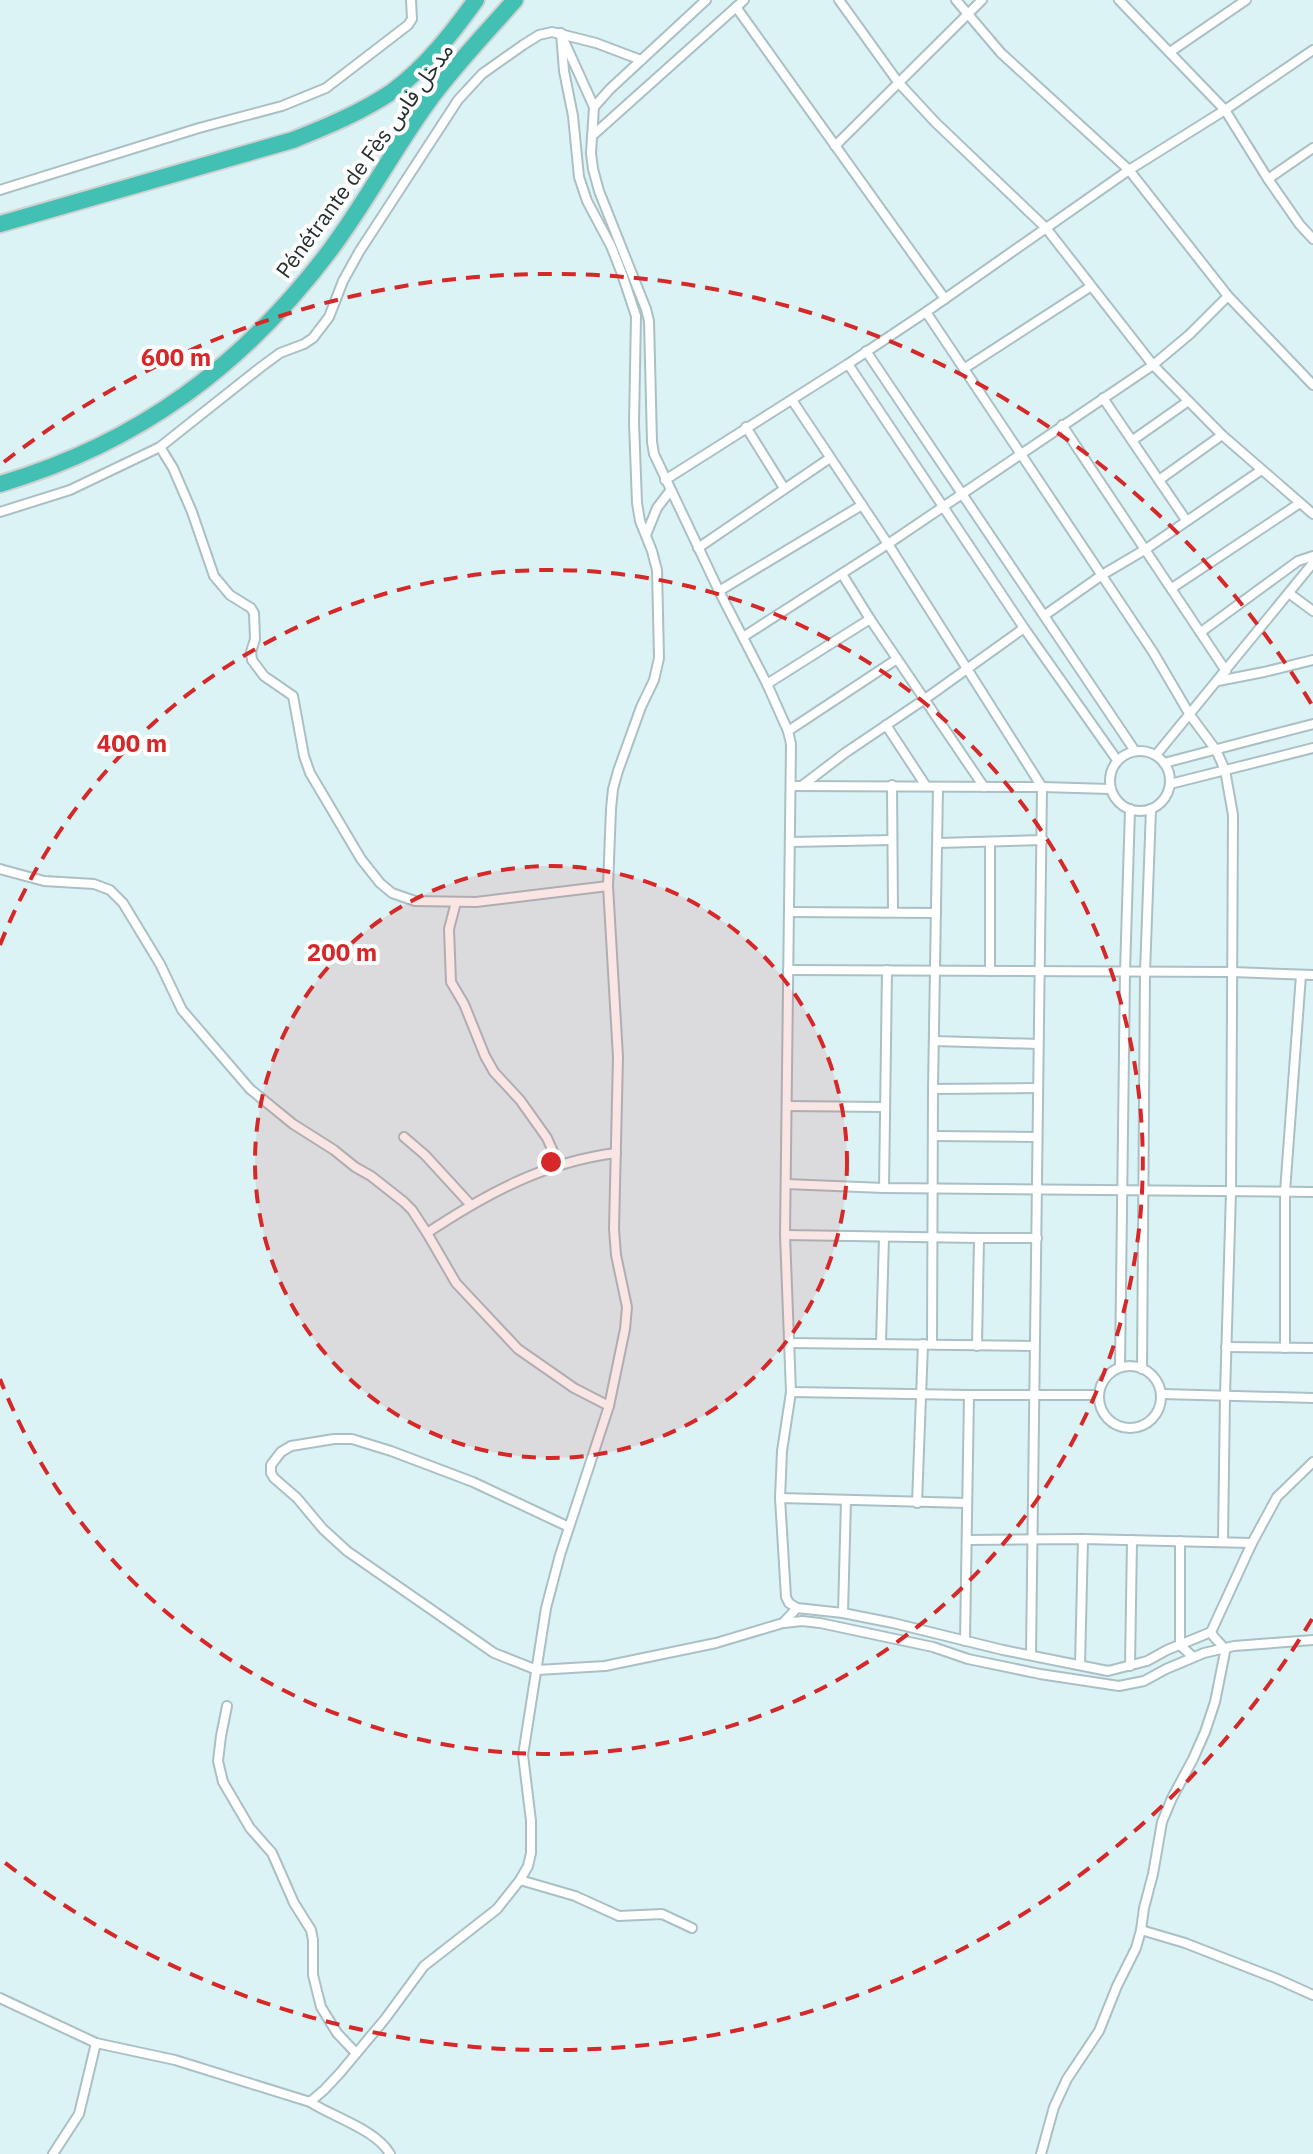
<svg xmlns="http://www.w3.org/2000/svg" width="1313" height="2154" font-family="'IBM Plex Sans','Noto Sans Arabic',sans-serif">
  <rect width="100%" height="100%" fill="#dcf3f6"/>
  <g fill="none" stroke-linecap="round" stroke-linejoin="round">
    <g stroke="#aac0c4" stroke-width="12">
      <g id="minor">
        <path d="M839,0L898,82L935,122L1046,228L1153,365L1222,435L1313,514"/>
        <path d="M956,0L1001,53L1129,170L1228,296L1313,385"/>
        <path d="M1119,0L1225,110L1268,179L1300,225L1313,239"/>
        <path d="M736,7L945,299"/>
        <path d="M564,41L594,107L591,153L593,169L599,191L646,309L649,321L652,442L654,454L719,591L767,684L788,731L791,744L785,1235L791,1392L782,1451L780,1498L786,1597L789,1603L797,1608"/>
        <path d="M1170,52L1246,0"/>
        <path d="M594,107L610,89L706,0"/>
        <path d="M592,136L744,0"/>
        <path d="M835,146L982,0"/>
        <path d="M1268,179L1313,148"/>
        <path d="M0,190L199,128L282,106L326,88L408,25L412,19L411,0"/>
        <path d="M926,312L1153,652L1190,715L1216,750L1225,770L1233,815L1231,1192L1225,1395L1223,1541"/>
        <path d="M866,351L1135,751"/>
        <path d="M848,364L1024,628L1117,760"/>
        <path d="M965,368L1090,287"/>
        <path d="M1103,398L1186,520"/>
        <path d="M792,400L888,544L1042,787L1031,1655"/>
        <path d="M1062,425L1226,671"/>
        <path d="M746,427L784,488"/>
        <path d="M1133,440L1187,402"/>
        <path d="M160,447L173,468L192,512L214,576L230,595L251,608L254,613L255,639L251,652L252,660L264,676L293,696L304,756L310,773L361,859L380,883L392,893L415,901L476,902L608,886"/>
        <path d="M665,480L848,364L926,312L1129,170L1225,110L1313,50"/>
        <path d="M1159,480L1222,435"/>
        <path d="M0,512L70,490L160,447L261,367L280,353L304,344L313,338L329,317L343,281L359,252L458,100L482,74L523,45L539,35L552,32L596,43L641,60"/>
        <path d="M646,535L657,508L670,491"/>
        <path d="M698,548L830,458"/>
        <path d="M842,574L870,619L984,787"/>
        <path d="M1172,588L1300,503"/>
        <path d="M719,591L862,505"/>
        <path d="M1290,594L1313,611"/>
        <path d="M1045,615L1102,575L1146,549L1260,471"/>
        <path d="M1201,632L1298,561L1313,556"/>
        <path d="M743,637L888,544L1153,365L1190,334L1228,296"/>
        <path d="M1218,681L1264,672L1313,660"/>
        <path d="M767,684L870,619"/>
        <path d="M886,725L926,786"/>
        <path d="M788,731L897,659"/>
        <circle cx="1140" cy="781" r="30"/>
        <path d="M1156,755L1313,563"/>
        <path d="M1164,763L1313,724"/>
        <path d="M1170,784L1313,748"/>
        <path d="M803,785L845,753L925,699L1024,628"/>
        <path d="M892,785L893,911"/>
        <path d="M791,786L1042,787L1110,789"/>
        <path d="M791,842L892,840"/>
        <path d="M938,843L1043,840"/>
        <path d="M990,843V971"/>
        <path d="M0,869L44,881L94,884L110,890L123,903L160,964L182,1010L250,1089L293,1124L334,1150L355,1167L371,1176L404,1202L412,1210L427,1233L456,1283L518,1349L574,1388L609,1406"/>
        <path d="M456,902L449,929L451,982L464,1004L485,1056L494,1072L520,1100L547,1138L559,1165"/>
        <path d="M789,912L936,913"/>
        <path d="M788,970L1232,972L1313,975"/>
        <path d="M934,1041L1038,1044"/>
        <path d="M933,1089L1037,1088"/>
        <path d="M787,1106L884,1107"/>
        <path d="M933,1136L1037,1137"/>
        <path d="M404,1137L425,1155L470,1204"/>
        <path d="M786,1184L884,1188L1313,1192"/>
        <path d="M884,1188L887,970"/>
        <path d="M427,1233C486,1194 544,1162 616,1153"/>
        <path d="M785,1235L979,1238L977,1346"/>
        <path d="M979,1238H1037"/>
        <path d="M789,1343L1034,1346"/>
        <path d="M881,1343L884,1237"/>
        <path d="M932,1344L933,1089L938,787"/>
        <path d="M1226,1347L1313,1348"/>
        <path d="M1285,1348V1192L1301,975"/>
        <circle cx="1130" cy="1397" r="31"/>
        <path d="M1120,1367L1125,972L1130,809"/>
        <path d="M1142,1369L1145,972L1151,809"/>
        <path d="M791,1392L969,1395H1098"/>
        <path d="M1162,1394L1313,1398"/>
        <path d="M780,1498L967,1503"/>
        <path d="M917,1503L923,1344"/>
        <path d="M569,1527L473,1482L391,1451L352,1439H334L291,1446L281,1452L271,1465V1473L274,1478L297,1498L323,1529L347,1551L494,1653L537,1670L605,1666L716,1643L783,1623L797,1608L843,1613L893,1623L1003,1650L1108,1671L1147,1661L1167,1650L1211,1632L1252,1543L1271,1508L1277,1497L1313,1462"/>
        <path d="M968,1540L1083,1539L1252,1543"/>
        <path d="M1180,1541V1645L1193,1657"/>
        <path d="M843,1613L846,1500"/>
        <path d="M784,1623L802,1621L820,1623L933,1647L968,1659L1040,1674L1119,1686L1144,1681L1166,1669L1204,1653L1234,1646L1313,1640"/>
        <path d="M965,1641L969,1395"/>
        <path d="M1080,1665L1083,1539"/>
        <path d="M1130,1666L1132,1540"/>
        <path d="M227,1706L221,1736L218,1761L223,1782L250,1828L272,1853L294,1903L311,1930L313,1940V1975L321,2007L337,2033L356,2053"/>
        <path d="M520,1880L575,1896L619,1916L662,1914L692,1928"/>
        <path d="M1141,1930L1144,1908L1153,1874L1162,1822L1172,1798L1193,1759L1205,1732L1215,1702L1225,1652C1224,1644 1214,1640 1211,1632"/>
        <path d="M0,1998L96,2043L175,2060L310,2102L324,2090L340,2073L385,2019L424,1966L497,1909L520,1880L528,1866L531,1853V1821L523,1755L546,1608L560,1555L609,1406L625,1329L627,1307L616,1255L614,1229L618,1057L608,886L611,809L613,789L618,771L641,707L654,680L659,658L657,570L652,551L640,521L637,503L634,423L636,316L622,274L611,246L587,201L579,177L573,116L564,71L561,33"/>
        <path d="M310,2102C333,2117 377,2130 390,2154"/>
        <path d="M53,2154L79,2114L96,2043"/>
        <path d="M1041,2154L1054,2107L1067,2079L1099,2031L1117,1986L1136,1948L1141,1930L1185,1943L1275,1978L1313,1995"/>
      </g>
    </g>
    <g stroke="#cfd1d1" stroke-width="20">
      <g id="motorway">
        <path d="M0,224L293,140C328,126 362,112 393,91C426,67 452,33 476,0"/>
        <path d="M0,484C139,443 244,365 331,249C366,202 394,149 428,102C454,66 486,33 515,0"/>
      </g>
    </g>
    <use href="#minor" stroke="#fff" stroke-width="8"/>
    <use href="#motorway" stroke="#42c0b3" stroke-width="16"/>
  </g>
  <circle cx="551" cy="1162" r="296" fill="#d62828" fill-opacity=".12"/>
  <g fill="none" stroke="#d62828" stroke-width="4" stroke-dasharray="14 10">
    <circle cx="551" cy="1162" r="296"/>
    <path d="M0 945A592 592 0 1 1 0 1379"/>
    <path d="M1312 1619A888 888 0 0 1 4 1862M4 462A888 888 0 0 1 1312 705"/>
  </g>
  <g text-anchor="middle" dominant-baseline="central" stroke-width="8" stroke-linejoin="round" paint-order="stroke">
    <g font-size="22" fill="#262f30" stroke="#fff">
      <text transform="translate(364 160) rotate(-54)">Pénétrante de Fès مدخل فاس</text>
    </g>
  </g>
  <circle cx="551" cy="1162" r="12" fill="#d62828" stroke="#fff" stroke-width="4"/>
  <g font-size="24" text-anchor="middle" font-weight="bold" fill="#d62828" stroke="#fff" stroke-width="8" stroke-linejoin="round" paint-order="stroke">
    <text x="176" y="366">600 m</text>
    <text x="132" y="752">400 m</text>
    <text x="342" y="961">200 m</text>
  </g>
</svg>
